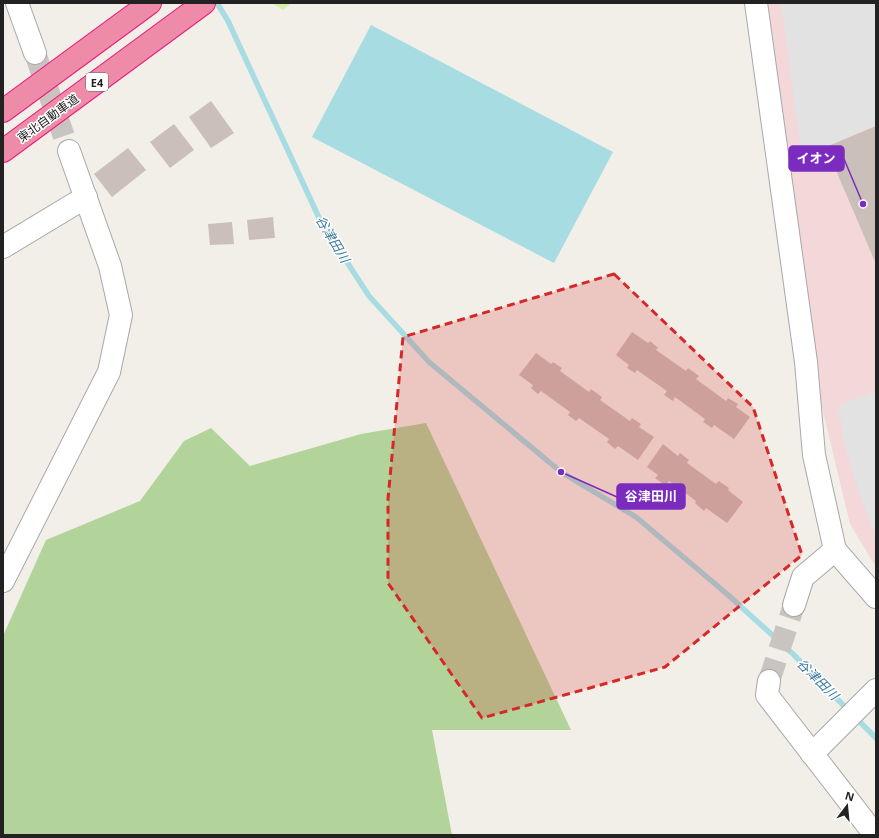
<svg xmlns="http://www.w3.org/2000/svg" width="879" height="838" font-family="'Noto Sans','Noto Sans JP',sans-serif">
  <rect width="100%" height="100%" fill="#f2eee8"/>
  <path fill="#f3d7d9" d="M764,3H876V567L850,524L820,399Z"/>
  <path fill="#d4efab" d="M272,3H292L283,10Z"/>
  <path fill="#b2d49a" d="M426,423L571,730H432L452,835H3V636L46,540L140,501L184,441L211,428L250,466L361,434Z"/>
  <g fill="#e2e2e2">
    <path d="M781,3H876V125L802,158Z"/>
    <path d="M876,392V533L872,528L854,477L844,442L838,405Z"/>
  </g>
  <path fill="#a6dce2" d="M371,25L613,152L554,263L312,137Z"/>
  <g fill="none" stroke-linecap="round" stroke-linejoin="round">
    <g stroke="#a6dce2" stroke-width="5.5">
      <path d="M217,3L228,21L321,222L369,296L429,362L561,472L636,517L727,594L793,654L849,711"/>
      <path d="M855,717L876,738"/>
    </g>
  </g>
  <g fill="#cbbfba">
    <path d="M211,101L234,133L211,148L189,117Z"/>
    <path d="M174,124L194,150L170,168L150,142Z"/>
    <path d="M876,126V264L826,147Z"/>
    <path d="M128,148L146,170L112,197L94,174Z"/>
    <path d="M273,217L275,238L249,240L247,220Z"/>
    <path d="M232,222L234,244L210,245L208,224Z"/>
    <path d="M632,332L648,343L650,341L658,348L656,350L686,371L688,368L699,376L696,379L726,401L728,398L738,404L736,407L750,417L734,439L714,425L712,428L703,422L705,419L675,397L673,401L664,395L667,391L637,370L635,373L627,368L629,365L616,355Z"/>
    <path d="M536,353L551,364L553,362L562,368L560,371L589,392L591,389L602,397L600,400L630,421L632,418L641,424L639,427L654,437L638,460L618,446L615,449L607,442L609,439L579,418L576,421L568,415L570,412L541,391L538,394L531,388L533,385L519,375Z"/>
    <path d="M663,444L678,456L680,453L689,460L687,463L716,484L719,481L729,488L728,490L743,502L727,523L706,508L704,511L695,503L696,501L669,481L666,486L655,478L658,475L647,467Z"/>
  </g>
  <g fill="none" stroke-linecap="round" stroke-linejoin="round">
    <g stroke="#c8c5c0" stroke-width="22" stroke-dasharray="22 11" stroke-linecap="butt">
      <path d="M35,53L69,151"/>
      <path d="M769,681L794,605"/>
    </g>
    <g stroke="#a9a9a9" stroke-width="24">
      <g id="minor">
        <path d="M17,3L35,53"/>
        <path d="M756,3L806,362L814,455L835,550L876,597"/>
        <path d="M3,247L86,197"/>
        <path d="M3,581L109,372L121,315L110,266L69,151"/>
        <path d="M794,605L803,577L835,550"/>
        <path d="M769,681L767,695L875,835"/>
        <path d="M812,754L876,690"/>
      </g>
    </g>
    <g stroke="#e81d7a" stroke-width="24">
      <g id="highway">
        <path d="M3,111L150,3"/>
        <path d="M3,151L204,3"/>
      </g>
    </g>
    <use href="#minor" stroke="#fff" stroke-width="22"/>
    <use href="#highway" stroke="#ee8ba9" stroke-width="22"/>
  </g>
  <path fill="#d62828" fill-opacity="0.2" stroke="#d62828" stroke-width="3" stroke-dasharray="8 5" stroke-linejoin="round" d="M614,274L753,407L802,555L665,667L482,718L388,583V499L403,337Z"/>
  <g text-anchor="middle" dominant-baseline="central" stroke-width="3" stroke-linejoin="round" paint-order="stroke">
    <rect fill="#fff" stroke="#646464" stroke-width="1" x="86" y="73" width="22" height="18" rx="3"/>
    <g font-size="11" font-weight="bold" fill="#222">
      <text x="97" y="82">E4</text>
    </g>
    <g font-size="12" fill="#222" stroke="#fff">
      <text transform="translate(48 118) rotate(-36)">東北自動車道</text>
    </g>
    <g font-size="13" font-style="italic" fill="#3d7aa1" stroke="#fff">
      <text transform="translate(333 239) rotate(59)">谷津田川</text>
      <text transform="translate(818 679) rotate(45)">谷津田川</text>
    </g>
  </g>
  <path fill="none" stroke="#7b2cbf" stroke-width="1.5" d="M863 204L844 159M561 472L617 497"/>
  <g fill="#7b2cbf" stroke="#fff" stroke-width="1.5">
    <circle cx="863" cy="204" r="4"/>
    <circle cx="561" cy="472" r="4"/>
  </g>
  <g fill="#7b2cbf" stroke="#7b2cbf" stroke-width="1.5">
    <rect x="789" y="146" width="55" height="25" rx="4"/>
    <rect x="617" y="484" width="68" height="25" rx="4"/>
  </g>
  <g font-size="13" text-anchor="middle" font-weight="bold" fill="#fff">
    <text x="816" y="163">イオン</text>
    <text x="651" y="501">谷津田川</text>
  </g>
  <rect width="879" height="838" fill="none" stroke="#222222" stroke-width="8"/>
  <g transform="translate(847 806) rotate(16)" stroke="#ffffff" stroke-width="3" paint-order="stroke">
  <path d="M0-3L7 15L0 10L-7 15Z" fill="#222222"/>
  <text y="-6" font-size="11" font-weight="bold" text-anchor="middle" fill="#222222">N</text>
  </g>
</svg>
